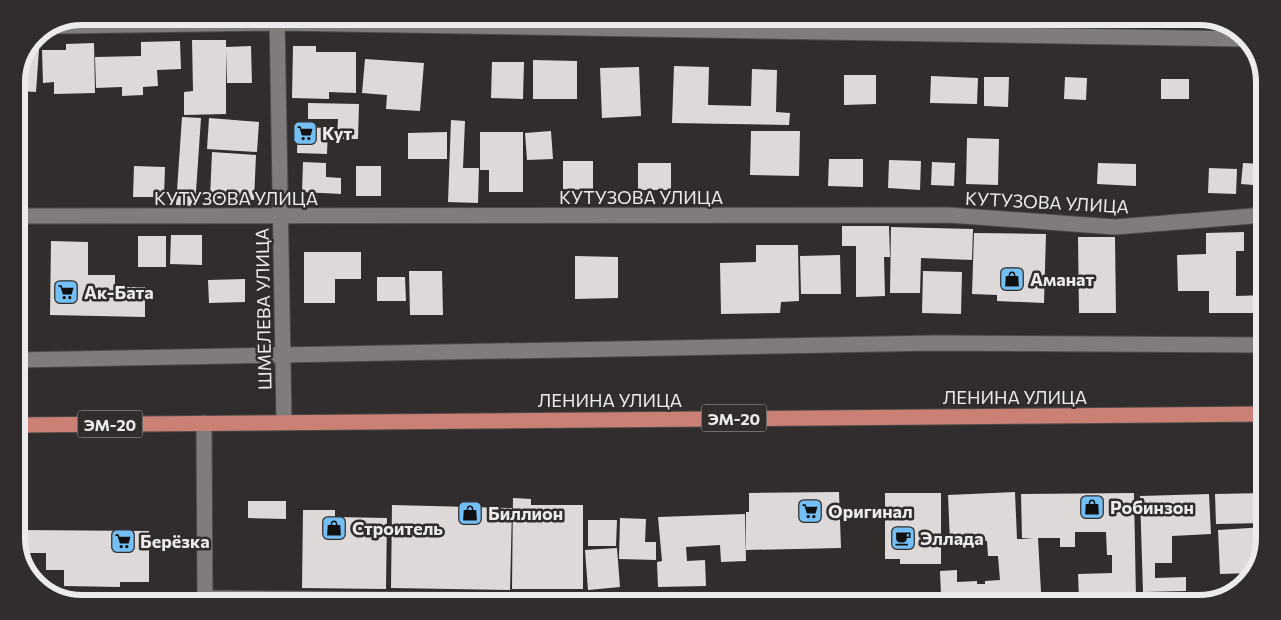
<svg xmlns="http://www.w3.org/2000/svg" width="1281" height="620" font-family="Commissioner,sans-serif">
  <rect width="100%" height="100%" fill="#312d2d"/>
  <g fill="#ded9d9">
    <path d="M192,40H226V47L251,46L252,83H227L226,50V114L184,115V92L193,91Z"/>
    <path d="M180,41L181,69L157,70L158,86L143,87V95L122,96V87L96,88L95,57L141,56V42Z"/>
    <path d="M94,43L95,93L54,94V82L43,83L42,50H66V44Z"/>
    <path d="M293,46H316V52H356V93L329,92V99L292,98Z"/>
    <path d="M30,48L39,49L36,92L16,91V78Z"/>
    <path d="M365,59L424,63L420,111L386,109L387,95L362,93Z"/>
    <path d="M533,60L577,61V99H533Z"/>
    <path d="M492,62H524L523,99L491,98Z"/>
    <path d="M674,66L709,67L708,105L751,106L752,69L777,70L776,112L790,113L789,125L672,123Z"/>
    <path d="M639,67L641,116L602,118L600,68Z"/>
    <path d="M844,75H876V104L844,105Z"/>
    <path d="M931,76L978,78L977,104L930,103Z"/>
    <path d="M984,77H1009L1008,107L984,106Z"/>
    <path d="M1065,77L1087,78L1086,100L1064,99Z"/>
    <rect x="1161" y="79" width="28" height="20"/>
    <path d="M308,103L359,104L358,139H337L338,119H308Z"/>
    <path d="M182,117L201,118L195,206L176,205Z"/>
    <path d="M209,118L259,122L257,152L207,149Z"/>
    <path d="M451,120L465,121L463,168H479L478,203L448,202Z"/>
    <path d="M298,127L328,128L327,154L297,153Z"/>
    <path d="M551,131L553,159L527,160L525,133Z"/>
    <path d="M751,131H800L799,176L750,175Z"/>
    <path d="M447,132V159H408V133Z"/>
    <path d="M480,132H523V192H489V170H480Z"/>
    <path d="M967,138L999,139L998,185L966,184Z"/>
    <path d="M212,152L256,155L254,200L210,198Z"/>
    <path d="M829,159H863V187L828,186Z"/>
    <path d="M889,160L921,161L920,190L888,188Z"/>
    <path d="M563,161H593V190L563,189Z"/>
    <path d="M303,162L326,163V177L341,178V194L302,192Z"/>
    <path d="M932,162L955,163L954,186L931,185Z"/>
    <rect x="638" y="163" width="33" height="27"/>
    <path d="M1098,163L1136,164V186L1097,184Z"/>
    <path d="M1243,163L1265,164V186L1241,184Z"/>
    <path d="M134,166L165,167L164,197H133Z"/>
    <rect x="356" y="166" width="25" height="30"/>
    <path d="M1209,168L1237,169L1236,194L1208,193Z"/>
    <path d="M842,226H889L890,257H884L885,296L856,297V246H842Z"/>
    <path d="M891,227L973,229L972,260L921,258L920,293H890Z"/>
    <path d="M1244,232V251H1236V296L1265,295V313H1209V291H1178L1177,255L1206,254V233Z"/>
    <path d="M974,233L1046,234L1044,303L997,301V295L972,294Z"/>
    <path d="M171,235H202V265L170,264Z"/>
    <rect x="138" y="236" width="28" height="31"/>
    <path d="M1078,237H1115L1116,313H1079Z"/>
    <path d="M51,241L88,242V275H115V287H145V317L50,315Z"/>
    <path d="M756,245H798L799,301L781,302L780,313L721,314L720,263L756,262Z"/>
    <path d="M304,252H361V279H335V303H304Z"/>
    <path d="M840,255L841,294H801L800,256Z"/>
    <path d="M575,256L618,257V298L575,299Z"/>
    <path d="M409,271H442L443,315H410Z"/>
    <path d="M923,271L962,272L961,314L922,313Z"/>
    <path d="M377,277H405L406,301H377Z"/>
    <path d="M245,279V302L209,303L208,280Z"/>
    <path d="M839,492L841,548L746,550V512H749V493Z"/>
    <path d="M1015,492L1017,539H1033L1022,538L1021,494L1134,493L1136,598L1079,599L1078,574L1112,573V555H1107L1106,532H1075V547H1060V538H1038L1041,592L941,596L940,571L957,570V582L977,581V584H985V581L1000,580L998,556H988L987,541L950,542L948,495Z"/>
    <path d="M885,493H941V564H900V559H885Z"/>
    <path d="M1265,493V523L1216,524L1215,494Z"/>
    <path d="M1209,494L1211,534L1172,536V563H1155V578L1186,577V591L1143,592L1140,496Z"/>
    <path d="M513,498L531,499V505H583V589H512Z"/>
    <path d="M248,501H286V519L248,518Z"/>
    <path d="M392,505L512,508L510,590L391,588Z"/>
    <path d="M303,510H335V517L387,518L386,589L302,588Z"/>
    <path d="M745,514L746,561L721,562L720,545L686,547L687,561L705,560L706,586L658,587L657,562L662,561L658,517Z"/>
    <path d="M620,518L646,519L645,542H656V560L619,559Z"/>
    <path d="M588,520H617L616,546H588Z"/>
    <path d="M1265,527V538L1258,567L1252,573L1220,574L1218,530Z"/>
    <path d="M16,530L149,531V582H120V587L64,586V570H46V553H20L16,543Z"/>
    <path d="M617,548L620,587L588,590L585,550Z"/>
  </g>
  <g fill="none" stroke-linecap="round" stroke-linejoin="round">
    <g stroke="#4c4948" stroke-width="17">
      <g id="minor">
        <path d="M277,16L284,421"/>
        <path d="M59,26L277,23L1246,39"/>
        <path d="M16,216L949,215L1115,227L1265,215"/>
        <path d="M16,360L935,343L1265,345"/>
        <path d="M204,423L205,604"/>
        <path d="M205,598L942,604"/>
      </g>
    </g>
    <g stroke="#4c4948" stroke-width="17">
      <path id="major" d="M16,425L1265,414"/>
    </g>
    <use href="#minor" stroke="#807c7b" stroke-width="15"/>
    <use href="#major" stroke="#ca8074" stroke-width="15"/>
  </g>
  <defs>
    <g id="supermarket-square" transform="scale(1.25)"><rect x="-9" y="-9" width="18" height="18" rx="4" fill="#74c0f6" stroke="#312d2d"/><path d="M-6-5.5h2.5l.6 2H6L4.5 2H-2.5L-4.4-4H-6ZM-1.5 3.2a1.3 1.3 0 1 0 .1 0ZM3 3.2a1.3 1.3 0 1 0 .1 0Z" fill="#111"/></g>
    <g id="shop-square" transform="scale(1.25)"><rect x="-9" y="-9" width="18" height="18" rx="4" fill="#74c0f6" stroke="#312d2d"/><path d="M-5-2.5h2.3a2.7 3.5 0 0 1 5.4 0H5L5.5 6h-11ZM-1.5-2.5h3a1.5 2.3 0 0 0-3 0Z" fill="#111"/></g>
    <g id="cafe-square" transform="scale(1.25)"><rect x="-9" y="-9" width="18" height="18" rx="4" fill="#74c0f6" stroke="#312d2d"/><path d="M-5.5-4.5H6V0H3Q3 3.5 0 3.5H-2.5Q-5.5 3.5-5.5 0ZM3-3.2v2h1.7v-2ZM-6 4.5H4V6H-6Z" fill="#111"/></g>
  </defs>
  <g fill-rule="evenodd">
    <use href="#supermarket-square" x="305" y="133"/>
    <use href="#shop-square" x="1012" y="279"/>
    <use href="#supermarket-square" x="66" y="292"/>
    <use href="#shop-square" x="1092" y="507"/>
    <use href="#supermarket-square" x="810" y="511"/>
    <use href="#shop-square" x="470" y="513"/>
    <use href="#shop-square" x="334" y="528"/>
    <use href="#cafe-square" x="903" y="538"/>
    <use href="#supermarket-square" x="123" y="541"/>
  </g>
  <g text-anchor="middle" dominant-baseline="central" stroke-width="5" stroke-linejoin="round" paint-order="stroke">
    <g fill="#312d2d" stroke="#b4b1b1" stroke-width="1">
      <rect x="701.5" y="404.5" width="65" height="27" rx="4"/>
      <rect x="77.5" y="410.5" width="65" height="27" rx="4"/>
    </g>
    <g font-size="16" font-weight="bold" fill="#eceaea">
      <text x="734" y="418">ЭМ-20</text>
      <text x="110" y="424">ЭМ-20</text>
    </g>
    <g font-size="18" font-weight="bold" fill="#eceaea" stroke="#312d2d" text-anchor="start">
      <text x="322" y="133">Кут</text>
      <text x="1030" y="279">Аманат</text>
      <text x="84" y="292">Ак-Бата</text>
      <text x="1110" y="507">Робинзон</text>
      <text x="828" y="511">Оригинал</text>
      <text x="488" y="513">Биллион</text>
      <text x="352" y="528">Строитель</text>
      <text x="920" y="538">Эллада</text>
      <text x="140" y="541">Берёзка</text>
    </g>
    <g font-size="18" fill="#eceaea" stroke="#312d2d">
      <text x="641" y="197">КУТУЗОВА УЛИЦА</text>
      <text x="236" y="198">КУТУЗОВА УЛИЦА</text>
      <text transform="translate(1047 202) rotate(3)">КУТУЗОВА УЛИЦА</text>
      <text transform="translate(263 309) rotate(-91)">ШМЕЛЕВА УЛИЦА</text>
      <text x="1015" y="397">ЛЕНИНА УЛИЦА</text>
      <text x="610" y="400">ЛЕНИНА УЛИЦА</text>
    </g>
  </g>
  <path d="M0 0H1281V620H0ZM82 25H1199A57 57 0 0 1 1256 82V538A57 57 0 0 1 1199 595H82A57 57 0 0 1 25 538V82A57 57 0 0 1 82 25Z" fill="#312d2d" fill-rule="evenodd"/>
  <path fill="none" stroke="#eceaea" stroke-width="6" d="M82 25H1199A57 57 0 0 1 1256 82V538A57 57 0 0 1 1199 595H82A57 57 0 0 1 25 538V82A57 57 0 0 1 82 25Z"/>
</svg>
